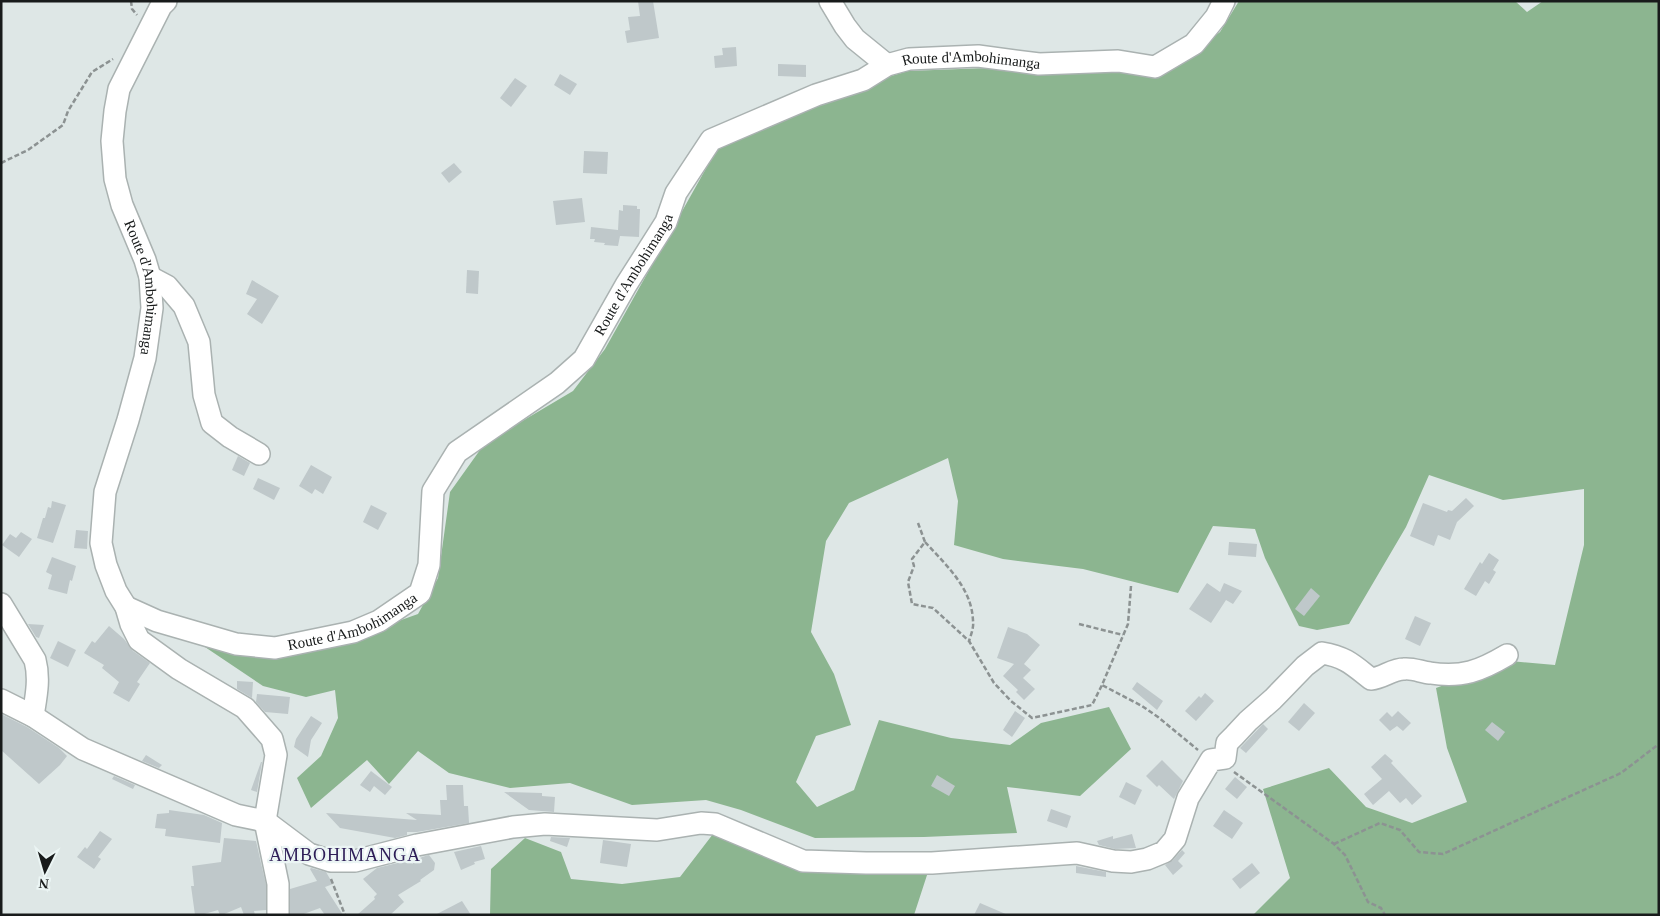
<svg xmlns="http://www.w3.org/2000/svg" width="1660" height="916" font-family="'Times New Roman',serif">
  <rect width="100%" height="100%" fill="#dee7e6"/>
  <g fill="#8cb590">
    <path d="M1239,1H1515L1527,12L1543,1H1659V915H1253L1290,878L1263,789L1329,768L1366,807L1412,823L1467,802L1447,748L1436,688L1510,661L1555,665L1584,545V489L1503,500L1429,475L1406,527L1349,624L1317,630L1299,626L1265,558L1255,529L1213,526L1178,593L1083,569L1003,559L954,545L958,501L948,458L849,503L826,541L811,632L834,674L851,725L816,736L796,782L817,807L854,790L879,720L951,738L1010,745L1041,723L1109,707L1131,749L1080,796L1007,787L1017,833L924,837L815,838L741,810L706,800L632,805L570,783L510,788L449,773L418,751L389,784L367,760L311,808L297,778L321,756L338,718L335,690L306,697L263,686L202,645L359,635L418,614L438,578L450,492L485,443L573,391L605,349L718,147L803,102L908,71L987,68L1164,74L1220,32Z"/>
    <path d="M713,834L797,870L928,872L914,915H490L491,869L525,838L561,852L571,879L622,884L680,877Z"/>
  </g>
  <g fill="#bfc8ca">
    <path d="M638,1H653L659,38L627,43L625,31L630,30L628,17L640,16Z"/>
    <path d="M736,47L737,66L715,68L714,56L723,55L722,48Z"/>
    <path d="M778,64L806,65V77L778,76Z"/>
    <path d="M560,74L577,84L570,95L554,85Z"/>
    <path d="M515,78L527,86L511,107L500,98Z"/>
    <path d="M584,151L608,152L607,174L583,173Z"/>
    <path d="M454,163L462,172L449,183L441,173Z"/>
    <path d="M582,198L585,222L556,225L553,201Z"/>
    <path d="M623,205L637,206V209H640L639,237L620,236L618,246L604,245L605,243L594,242L595,239H590L591,227L618,230L619,210L623,211Z"/>
    <path d="M467,270L479,271L478,294L466,293Z"/>
    <path d="M252,280L279,296L262,324L247,314L257,299L246,294Z"/>
    <path d="M238,456L250,463L244,476L232,470Z"/>
    <path d="M311,465L332,477L323,494L315,489L312,494L299,486Z"/>
    <path d="M258,478L280,488L274,500L253,489Z"/>
    <path d="M1466,498L1474,506L1457,522L1450,540L1438,535L1434,546L1410,536L1423,503L1447,512L1448,510L1452,511Z"/>
    <path d="M52,501L66,505L53,543L37,538L43,518H45L48,507L51,508Z"/>
    <path d="M371,505L387,513L378,530L363,522Z"/>
    <path d="M76,530L88,531L87,549L74,548Z"/>
    <path d="M21,532L32,539L19,557L2,545L10,534L16,538Z"/>
    <path d="M1229,542L1257,544L1256,557L1228,555Z"/>
    <path d="M1489,553L1499,560L1493,570L1496,572L1489,584L1485,581L1476,596L1464,589L1480,562L1482,564Z"/>
    <path d="M52,557L76,566L72,581L70,580L67,594L48,589L52,575L46,572Z"/>
    <path d="M1207,583L1220,592L1224,583L1242,591L1233,604L1226,600L1211,623L1189,609Z"/>
    <path d="M1311,588L1320,596L1304,616L1295,609Z"/>
    <path d="M1415,616L1431,623L1420,646L1405,639Z"/>
    <path d="M28,624L44,625L39,638L36,637Z"/>
    <path d="M109,626L124,639L133,651L150,663L137,682L140,684L129,702L113,693L119,682L102,668L104,665L84,653L92,641L95,643Z"/>
    <path d="M1008,627L1027,634L1040,645L1024,664L1031,670L1023,678L1035,689L1024,700L1016,692L1018,690L1003,676L1014,664L997,658Z"/>
    <path d="M58,641L76,650L68,667L50,658Z"/>
    <path d="M237,681L253,682L252,698L237,689Z"/>
    <path d="M1137,682L1163,701L1157,710L1132,689Z"/>
    <path d="M1205,693L1214,701L1196,721L1185,711L1199,696L1201,698Z"/>
    <path d="M257,694L290,697L288,714L265,712L256,702Z"/>
    <path d="M1304,703L1315,713L1299,731L1288,722Z"/>
    <path d="M1015,711L1025,718L1012,737L1003,730Z"/>
    <path d="M1398,711L1411,723L1403,731L1397,726L1390,731L1379,720L1387,712L1392,717Z"/>
    <path d="M1,714L27,727L59,748L67,756L60,765L39,784L1,750Z"/>
    <path d="M311,716L322,723L311,740L308,757L294,747L296,739Z"/>
    <path d="M1492,722L1505,732L1498,741L1485,730Z"/>
    <path d="M1263,724L1268,729L1246,753L1240,748Z"/>
    <path d="M1385,754L1393,761L1391,763L1422,796L1412,805L1406,798L1400,803L1389,791L1373,805L1364,794L1382,779L1371,767Z"/>
    <path d="M146,755L162,765L159,768L142,761Z"/>
    <path d="M1162,760L1183,781L1174,799L1159,785L1157,787L1146,776Z"/>
    <path d="M261,762H262L257,792L251,790Z"/>
    <path d="M371,771L392,787L385,795L374,786L370,792L360,785Z"/>
    <path d="M937,775L955,786L949,796L931,786Z"/>
    <path d="M114,776L135,785L133,789L112,779Z"/>
    <path d="M1235,777L1247,787L1237,799L1225,789Z"/>
    <path d="M1126,782L1142,790L1135,805L1119,797Z"/>
    <path d="M446,785H463L464,806H468L469,823L417,832H407V835L395,838L340,828L326,813L417,820L406,813L441,815L440,800H447Z"/>
    <path d="M504,792L542,793V796L555,797L554,812L529,810Z"/>
    <path d="M1051,809L1071,816L1067,828L1047,821Z"/>
    <path d="M169,810L204,815L222,823L220,843L165,836L166,829L155,828L157,814L169,813Z"/>
    <path d="M1224,810L1243,823L1232,839L1213,826Z"/>
    <path d="M100,831L112,839L98,857L101,859L94,869L77,857L85,847L87,849Z"/>
    <path d="M1132,834L1136,848L1115,849L1099,845L1097,841L1113,836V839Z"/>
    <path d="M551,837L570,838L567,847L550,841Z"/>
    <path d="M224,838L256,841L266,885V910L254,911L255,915H244L241,907L222,915H220L218,910L201,915H195L191,886H194L192,866L221,862Z"/>
    <path d="M603,840L631,844L627,867L600,863Z"/>
    <path d="M481,846L485,859L474,862L475,864L461,870L454,852Z"/>
    <path d="M1182,850L1185,853L1178,861L1183,866L1173,875L1165,865L1173,860Z"/>
    <path d="M429,855L435,863L434,870L420,880L421,881L398,895L404,902L390,915H357L375,899L374,897L377,894L363,879L377,868L410,860L412,864L422,857Z"/>
    <path d="M1252,863L1260,873L1240,889L1232,879Z"/>
    <path d="M1076,866L1106,872V877L1076,873Z"/>
    <path d="M311,868L326,872L333,884L325,887L343,915H325L320,908L301,915H290V889L317,881L310,869Z"/>
    <path d="M462,901L471,915H435Z"/>
    <path d="M980,903L1008,915H974Z"/>
  </g>
  <g fill="none" stroke-linecap="round" stroke-linejoin="round">
    <g stroke="#aab2b1" stroke-width="24">
      <g id="minor">
        <path id="s1" d="M166,1L161,6L119,89L115,111L112,141L115,179L122,205L145,260L150,277L152,308L145,358L128,420L105,492L101,543L106,565L116,591L126,607L131,624L139,640L179,669L245,708L272,739L276,755L265,821L278,884V915"/>
        <path d="M830,1L845,26L855,39L887,65"/>
        <path d="M150,277L167,286L184,306L199,342L204,395L212,423L230,437L259,454"/>
        <path d="M1,604L35,660C40,679 36,697 33,716"/>
        <path id="s2" d="M126,607L157,621L236,644L275,648L353,632L379,621L420,593L429,565L433,491L457,452L557,383L584,359L626,285L666,222L676,193L711,140L816,95L863,80L887,65L909,59L978,56L1039,64L1118,61L1155,67L1194,44L1216,17L1224,1"/>
        <path d="M1,700L33,716L83,749L236,815L265,821L309,854L331,861H355L417,845L513,827L545,824L657,830L701,823L715,824L803,861L866,863H932L1077,853L1113,861L1131,862L1147,859L1164,852L1175,839L1188,798L1211,760L1225,758L1227,743L1234,736L1248,721L1273,699L1305,666L1322,653C1346,657 1353,665 1371,679C1383,678 1392,669 1404,669C1413,668 1421,672 1430,673C1462,678 1480,671 1507,655"/>
      </g>
    </g>
    <g stroke="#8c9292" stroke-width="2.5" stroke-dasharray="5 2.5" stroke-linecap="butt">
      <path d="M131,1L132,9L137,15"/>
      <path d="M1,163L28,150L63,125L68,111L92,72L113,59"/>
      <path d="M918,523L925,542L912,559L914,566L908,582L912,604L933,608L969,641L994,683L1011,701L1032,718L1092,705L1102,685"/>
      <path d="M925,542C946,565 972,588 973,621C974,627 971,635 969,641"/>
      <path d="M1131,586L1128,624L1102,685L1142,706L1158,717L1198,750"/>
      <path d="M1079,624L1123,635"/>
      <path d="M1234,772L1334,844L1345,855L1368,902L1381,908L1385,915"/>
      <path d="M1334,844L1380,823L1400,830L1419,852L1443,854L1621,773L1659,744"/>
      <path d="M331,879L345,915"/>
    </g>
    <use href="#minor" stroke="#fff" stroke-width="21"/>
  </g>
  <g text-anchor="middle" dominant-baseline="central" stroke-width="4.5" stroke-linejoin="round" paint-order="stroke">
    <g font-size="15" fill="#181b1b" stroke="#ebf5f4">
      <text stroke="none"><textPath href="#s2" startOffset="1151">Route d'Ambohimanga</textPath></text>
      <text stroke="none"><textPath href="#s2" startOffset="718">Route d'Ambohimanga</textPath></text>
      <text stroke="none"><textPath href="#s1" startOffset="304">Route d'Ambohimanga</textPath></text>
      <text stroke="none"><textPath href="#s2" startOffset="238">Route d'Ambohimanga</textPath></text>
    </g>
    <g font-size="18" letter-spacing="1" fill="#2d1d57" stroke="#ebf5f4">
      <text x="345" y="855">AMBOHIMANGA</text>
    </g>
  </g>
  <rect width="1660" height="916" fill="none" stroke="#181b1b" stroke-width="5"/>
  <g transform="translate(45 871) rotate(185)" stroke="#ebf5f4" stroke-width="4" paint-order="stroke">
  <path d="M0-4L9 19L0 12L-9 19Z" fill="#181b1b"/>
  <text y="-8" font-size="14" font-weight="bold" text-anchor="middle" fill="#181b1b">N</text>
  </g>
</svg>
